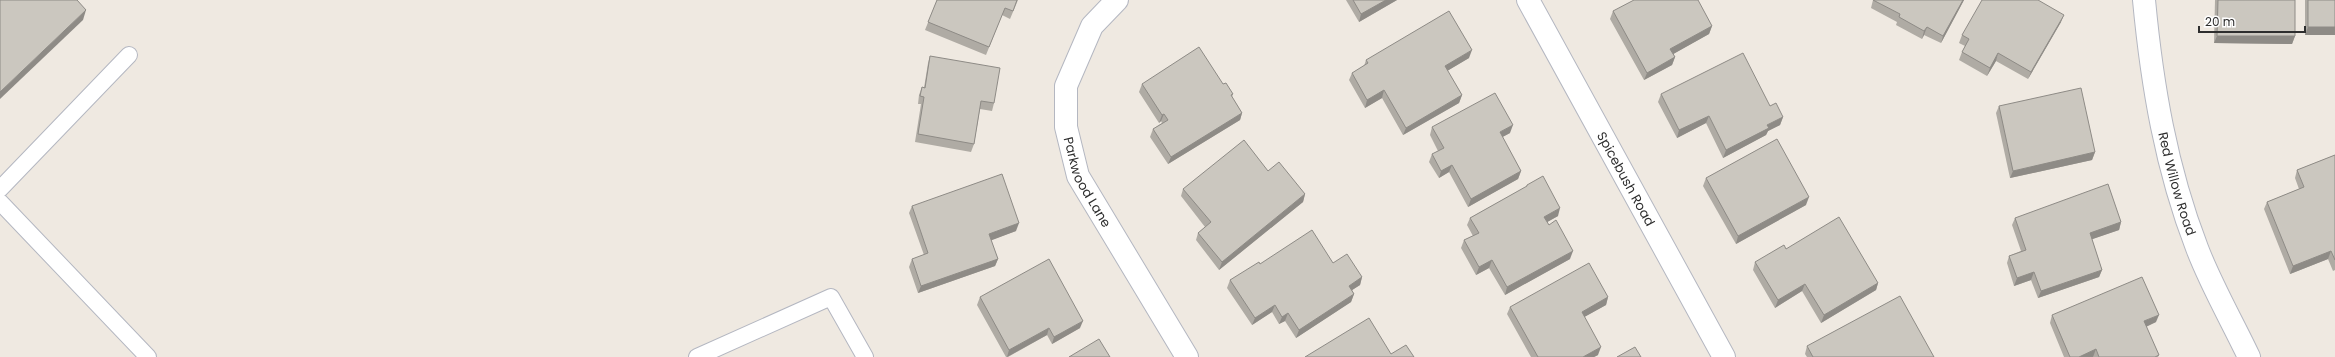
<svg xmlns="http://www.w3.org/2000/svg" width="2335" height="357" font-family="Poppins,sans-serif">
  <rect width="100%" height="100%" fill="#efe9e1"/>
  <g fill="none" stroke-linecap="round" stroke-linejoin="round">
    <g stroke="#b4b7c1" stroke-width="18">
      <g id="service">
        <path d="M0,189L129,55"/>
        <path d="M0,202L148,357"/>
        <path d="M697,357L831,297L865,357"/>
      </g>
    </g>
    <g stroke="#b4b7c1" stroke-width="24">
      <g id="minor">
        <path id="s1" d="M1117,0L1092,26L1066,86V127L1078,176L1187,357"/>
        <path id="s2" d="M1528,0L1724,357"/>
        <path id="s3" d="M2144,0C2152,85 2166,168 2197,248C2211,285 2232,321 2249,357"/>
      </g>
    </g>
    <use href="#service" stroke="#fff" stroke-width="16"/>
    <use href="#minor" stroke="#fff" stroke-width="22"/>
  </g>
  <g fill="#afaba4">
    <path d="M937,0H1018L1010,19L1002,15L986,55L925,30Z"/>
    <path d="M1346,0H1397L1359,22Z"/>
    <path d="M1873,0H1964L1941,43L1924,35L1922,39L1896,25L1897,22L1871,8Z"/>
    <path d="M2215,0H2295V36L2292,44L2214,43Z"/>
    <rect x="2305" y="0" width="30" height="35"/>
    <path d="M1613,11L1712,26L1709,34L1673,54L1675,57L1672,65L1644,80L1610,19Z"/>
    <path d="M2061,22L2028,79L1996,61L1987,76L1959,60L1962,52L1965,46L1959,43L1962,35Z"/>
    <path d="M930,56L994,103L992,111L980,109L974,144L971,152L915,142L921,104H918L919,95L922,87L924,88L928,63Z"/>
    <path d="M1469,58L1447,71L1462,95L1459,103L1403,135L1382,98L1365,108L1349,80L1352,73L1364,66L1366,60Z"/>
    <path d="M1142,84H1223L1233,94L1232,97L1242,113L1240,120L1168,164L1150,137L1153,129L1162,123L1161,121L1159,123L1139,92Z"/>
    <path d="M1661,94L1770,106L1783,117L1780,125L1768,131L1766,135L1723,158L1706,123L1677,138L1658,102Z"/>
    <path d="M1999,106L2095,152L2092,160L2010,178L1996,113Z"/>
    <path d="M1432,127L1510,133L1502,137L1521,171L1518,179L1468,207L1449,172L1439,178L1429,162L1432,154L1438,151L1430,135Z"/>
    <path d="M2335,155V270L2333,271L2328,259L2290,274L2264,209L2267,202L2299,189L2295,178L2297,170Z"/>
    <path d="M1268,171L1305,194L1303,202L1219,270L1196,240L1198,233L1205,227L1181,196L1183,189Z"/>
    <path d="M1706,178L1806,205L1736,244L1703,186Z"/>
    <path d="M1527,185L1558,216L1547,222L1570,259L1505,295L1489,268L1476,275L1461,248L1464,240L1473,236L1467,225L1470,218L1526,187Z"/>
    <path d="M912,206L1016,231L991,240L998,259L995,266L918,293L909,267L912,259L924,255L909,213Z"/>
    <path d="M2015,218L2121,222L2119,230L2092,239L2102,270L2099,277L2038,298L2031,280L2014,286L2007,263L2009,256L2021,251L2012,225Z"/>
    <path d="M1786,249L1878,283L1876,290L1821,323L1802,291L1775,308L1753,270L1755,262Z"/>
    <path d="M1260,264L1362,277L1360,285L1352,290L1354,294L1351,302L1296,338L1285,321L1279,324L1272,312L1252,325L1227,288L1230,280Z"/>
    <path d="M980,297L1080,328L1052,344L1047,335L1008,357H1006L977,305Z"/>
    <path d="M1608,297L1606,305L1584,317L1598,355L1594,357H1531L1507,314L1510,307Z"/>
    <path d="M2052,315L2156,322L2146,327L2159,355L2158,357H2064L2050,323Z"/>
    <path d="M1807,346L1934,357H1807L1805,354Z"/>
  </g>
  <g fill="#8e8b86">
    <path d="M1386,0H1397L1359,22L1361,14Z"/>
    <path d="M1963,0H1964L1941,43L1943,36Z"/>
    <path d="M86,10L83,20L0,99V92Z"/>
    <path d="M2064,15L2061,22L2028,79L2031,72Z"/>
    <path d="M1712,26L1709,34L1668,57L1670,49Z"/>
    <path d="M1927,27L1924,35L1922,39L1924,31Z"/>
    <path d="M2308,27H2335V35H2305Z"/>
    <path d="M2217,36H2295L2292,44L2214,43Z"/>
    <path d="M1472,50L1469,58L1442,74L1445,66Z"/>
    <path d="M1998,53L1996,61L1987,76L1990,68Z"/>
    <path d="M1675,57L1672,65L1644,80L1647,73Z"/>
    <path d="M1384,90L1382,98L1365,108L1367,100Z"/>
    <path d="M1462,95L1459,103L1403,135L1406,128Z"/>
    <path d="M1242,113L1240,120L1168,164L1171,157Z"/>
    <path d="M1164,114L1161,121L1159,123L1162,115Z"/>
    <path d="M1709,116L1706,123L1677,138L1679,130Z"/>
    <path d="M1783,117L1780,125L1768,131L1766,135L1723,158L1726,150L1767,125Z"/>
    <path d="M1513,125L1510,133L1497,140L1500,132Z"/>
    <path d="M2095,152L2092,160L2010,178L2013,171Z"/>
    <path d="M1452,165L1449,172L1439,178L1441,171Z"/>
    <path d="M1521,171L1518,179L1468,207L1471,199Z"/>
    <path d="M1305,194L1303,202L1219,270L1222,262Z"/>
    <path d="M1809,197L1806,205L1736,244L1738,236Z"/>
    <path d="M1560,208L1558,216L1542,225L1544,217Z"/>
    <path d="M2121,222L2119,230L2087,241L2090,233Z"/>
    <path d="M1019,223L1016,231L987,242L989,234Z"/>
    <path d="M1573,251L1570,259L1505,295L1507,287Z"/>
    <path d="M2331,251L2328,259L2290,274L2293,266Z"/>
    <path d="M998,259L995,266L918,293L921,286Z"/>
    <path d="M1492,260L1489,268L1476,275L1479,267Z"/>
    <path d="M2102,270L2099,277L2038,298L2041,291Z"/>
    <path d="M2034,272L2031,280L2014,286L2017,278Z"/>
    <path d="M1362,277L1360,285L1346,294L1349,286Z"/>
    <path d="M1878,283L1876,290L1821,323L1824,315Z"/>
    <path d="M1805,284L1802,291L1775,308L1778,300Z"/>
    <path d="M1354,294L1351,302L1296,338L1299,330Z"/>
    <path d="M1608,297L1606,305L1579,320L1582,312Z"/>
    <path d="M1275,305L1272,312L1252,325L1255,318Z"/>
    <path d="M1288,313L1285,321L1279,324L1282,317Z"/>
    <path d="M2159,315L2156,322L2141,329L2144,321Z"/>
    <path d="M1083,321L1080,328L1052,344L1054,337Z"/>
    <path d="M1049,328L1047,335L1007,357L1009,350Z"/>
    <path d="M1601,347L1598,355L1594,357H1583Z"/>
    <path d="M2096,349L2093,357H2079Z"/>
  </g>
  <g fill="#cbc7bf" stroke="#8e8b86">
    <path d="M0,0H77L86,10L0,92Z"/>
    <path d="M937,0H1017L1013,11L1005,8L989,47L928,22Z"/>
    <path d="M1353,0H1386L1361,14Z"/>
    <path d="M1634,0H1698L1712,26L1670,49L1675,57L1647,73L1613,11Z"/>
    <path d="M1873,0H1963L1943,36L1927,27L1924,31L1899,17L1900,14Z"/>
    <path d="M1982,0H2038L2064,15L2031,72L1998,53L1990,68L1962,52L1969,39L1962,35Z"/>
    <path d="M2218,0H2295V36H2217Z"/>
    <rect x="2308" y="0" width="27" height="27"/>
    <path d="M1449,11L1472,50L1445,66L1462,95L1406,128L1384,90L1367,100L1352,73L1368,63L1366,60Z"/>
    <path d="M1199,47L1223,84L1226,83L1233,94L1231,95L1242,113L1171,157L1153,129L1168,120L1164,114L1162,115L1142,84Z"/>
    <path d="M1743,53L1770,106L1776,103L1783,117L1767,125L1769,128L1726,150L1709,116L1679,130L1661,94Z"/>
    <path d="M930,56L1000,68L994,103L981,101L974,144L918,134L924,97L920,96L922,87L925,88Z"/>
    <path d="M2081,88L2095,152L2013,171L1999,106Z"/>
    <path d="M1495,93L1513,125L1500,132L1521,171L1471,199L1452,165L1441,171L1432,154L1444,148L1432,127Z"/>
    <path d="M1777,139L1809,197L1738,236L1706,178Z"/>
    <path d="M1244,140L1268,171L1279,162L1305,194L1222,262L1198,233L1211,222L1183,189Z"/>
    <path d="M2335,155V260L2331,251L2293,266L2267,202L2304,187L2297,170Z"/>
    <path d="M1002,174L1019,223L989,234L998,259L921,286L912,259L928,253L912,206Z"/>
    <path d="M1543,176L1560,208L1544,217L1549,225L1556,220L1573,251L1507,287L1492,260L1479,267L1464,240L1479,233L1470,218L1527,186V185Z"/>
    <path d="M2108,184L2121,222L2090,233L2102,270L2041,291L2034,272L2017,278L2009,256L2026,250L2015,218Z"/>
    <path d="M1839,217L1878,283L1824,315L1805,284L1778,300L1755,262L1784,245L1786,249Z"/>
    <path d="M1312,230L1333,263L1347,254L1362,277L1349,286L1354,294L1299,330L1288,313L1282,317L1275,305L1255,318L1230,280L1259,262L1260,264Z"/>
    <path d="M1049,259L1083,321L1054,337L1049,328L1009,350L980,297Z"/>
    <path d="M1589,263L1608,297L1582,312L1601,347L1583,357H1538L1510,307Z"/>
    <path d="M2142,277L2159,315L2144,321L2159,355L2155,357H2099L2096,349L2079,357H2070L2052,315Z"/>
    <path d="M1900,296L1934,357H1813L1807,346Z"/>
    <path d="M1369,318L1391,354L1406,345L1414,357H1305Z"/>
    <path d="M1099,339L1110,357H1069Z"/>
    <path d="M1635,347L1641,357H1617Z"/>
  </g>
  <g text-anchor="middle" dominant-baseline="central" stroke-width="3" stroke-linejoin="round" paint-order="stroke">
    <g font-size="13" fill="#2e2e2e" stroke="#fff">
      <text stroke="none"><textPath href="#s2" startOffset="204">Spicebush Road</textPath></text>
      <text stroke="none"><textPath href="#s1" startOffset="202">Parkwood Lane</textPath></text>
      <text stroke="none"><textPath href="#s3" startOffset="187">Red Willow Road</textPath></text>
    </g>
  </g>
  <path d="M2199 26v6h106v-6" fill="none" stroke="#2e2e2e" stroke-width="2"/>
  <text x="2205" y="26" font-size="12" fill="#2e2e2e" stroke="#ffffff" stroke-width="3" paint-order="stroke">20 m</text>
</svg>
